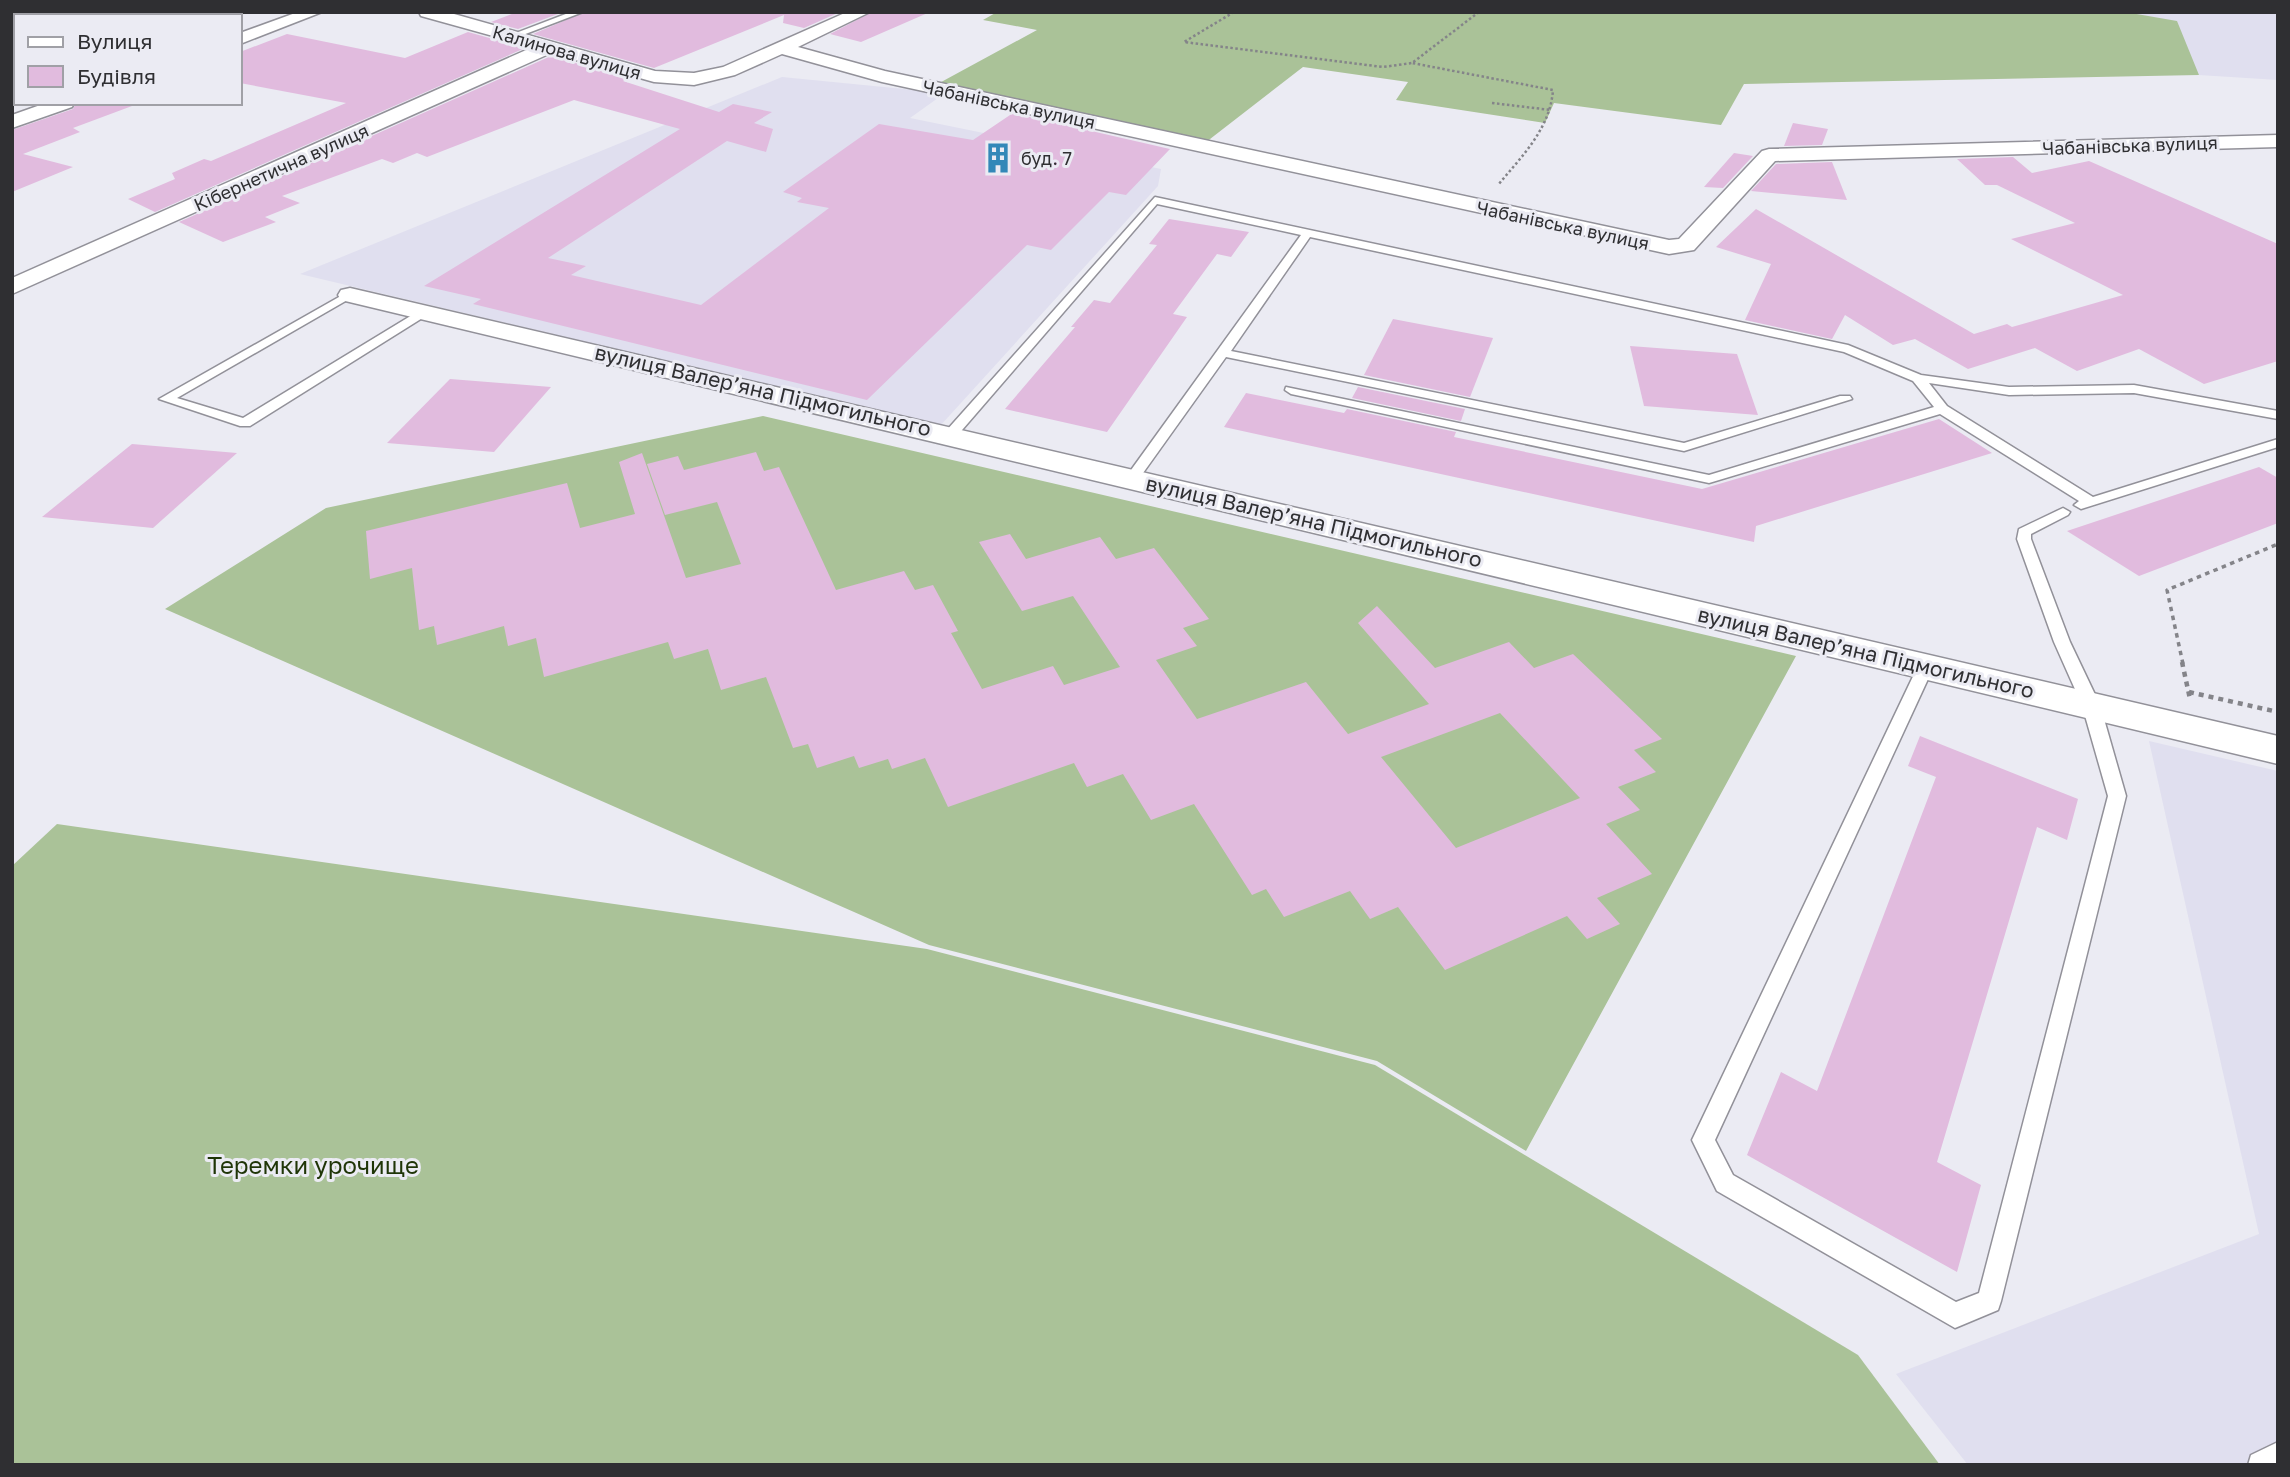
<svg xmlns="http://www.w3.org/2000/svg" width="2290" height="1477" font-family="'Golos Text',sans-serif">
  <rect width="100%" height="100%" fill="#ebebf3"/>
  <g fill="#e0dfef">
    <path d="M2125,12H2278V80L2199,75L2183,45Z"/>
    <path d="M782,77L945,93L910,118L1161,169L1158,186L940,426L300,274Z"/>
    <path d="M2149,741L2278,771V1465H1968L1896,1374L2259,1234Z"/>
  </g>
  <g fill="#aac298">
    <path d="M997,12H2125L2177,21L2199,75L1744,84L1721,125L1554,103L1545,123L1396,100L1408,82L1303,67L1201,146L932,87L1037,30L983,20Z"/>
    <path d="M763,416L1796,656L1526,1151L1377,1061L929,945L165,609L326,508Z"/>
    <path d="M57,824L927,949L1375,1065L1858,1355L1940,1465H12V866Z"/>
  </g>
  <g fill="#e1bbde" fill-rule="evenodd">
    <path d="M517,12H563L518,29L491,22Z"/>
    <path d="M585,12H840L804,28L783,23L784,15L654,68L533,34Z"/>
    <path d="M872,12H930L861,42L830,34Z"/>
    <path d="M468,32L525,48L155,212L128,199L175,179L172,173L204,159L211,161L346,103L240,83V52L287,34L405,58Z"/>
    <path d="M551,56L630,78L623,81L719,112L733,104L772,112L754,123L773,129L766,152L727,141L548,258L586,266L571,275L701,305L829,208L797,202L802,198L783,192L879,124L973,140L1013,113L1170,149L1126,195L1109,192L1051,250L1027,245L867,400L473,304L481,299L424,286L680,129L574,100L427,157L417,153L393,163L382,159L282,196L300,203L265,217L276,222L223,242L179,222Z"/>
    <path d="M76,103H132V106L73,128L80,132L23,154L73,167L12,192V130L73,109Z"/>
    <path d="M1793,123L1828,129L1822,145L1784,146Z"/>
    <path d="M1734,153L1753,156L1723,188L1704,187Z"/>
    <path d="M2013,157L2032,173L2089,161L2278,244V361L2204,384L2139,349L2077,371L2035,348L1968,369L1915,339L1893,345L1845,315L1832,339L1745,320L1771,264L1716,247L1756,209L1974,334L2007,324L2012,327L2123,295L2011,239L2075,223L1997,185H1985L1957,159Z"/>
    <path d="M1832,162L1847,200L1751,191L1776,164Z"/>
    <path d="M1169,219L1249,232L1231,257L1217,254L1173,314L1187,317L1107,432L1005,409L1075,327H1071L1094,300L1110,303L1157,245L1149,244Z"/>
    <path d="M1393,319L1493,338L1470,397L1364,375Z"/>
    <path d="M1630,346L1737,354L1758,415L1644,406Z"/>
    <path d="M450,379L551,387L494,452L387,443Z"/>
    <path d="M1358,387L1465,409L1461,421L1352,398Z"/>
    <path d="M1246,393L1344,413L1347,409L1456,432L1454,437L1702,489L1939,419L1992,453L1756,526L1754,542L1224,427Z"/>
    <path d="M132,444L237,453L153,528L42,517Z"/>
    <path d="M756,452L764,471L779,467L836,590L904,571L915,590L933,585L958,631L951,633L982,689L1053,666L1064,685L1120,667L1073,596L1022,611L979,542L1010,534L1026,559L1100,537L1116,559L1154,548L1209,619L1183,628L1197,646L1156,660L1197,719L1306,682L1348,734L1429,704L1358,623L1377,606L1435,668L1509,642L1534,668L1573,654L1662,739L1634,750L1656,772L1618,787L1640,810L1606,824L1652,874L1597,898L1620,924L1587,939L1567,916L1445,970L1398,907L1370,919L1350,891L1284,917L1266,889L1252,895L1194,804L1151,820L1123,774L1087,787L1074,763L948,807L925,758L892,769L888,759L859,768L854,756L817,768L808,744L793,748L766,677L721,690L708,649L674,659L668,642L544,677L536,638L508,646L504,626L437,645L434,626L419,630L412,568L370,579L366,531L567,483L580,528L635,514L619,462L642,453L686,578L741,564L717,502L665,515L647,464L678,456L684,470ZM1500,713L1580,798L1456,848L1381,757Z"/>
    <path d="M2259,467L2278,478V523L2139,576L2067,531Z"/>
    <path d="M1920,736L2078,799L2067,840L2037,827L1937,1162L1981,1185L1957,1272L1747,1155L1781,1072L1817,1091L1936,777L1908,766Z"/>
  </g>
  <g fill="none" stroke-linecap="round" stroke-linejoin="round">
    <g stroke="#929199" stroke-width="3">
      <g id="lane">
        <path d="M12,12L20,15L12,20Z"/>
        <path d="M571,12H583L515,38L508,36Z"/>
        <path d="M1155,197L1848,345L1921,375L2009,387L2134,385L2278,411V419L2134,393L2009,395L1929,383L1947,406L2093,497L2278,439V447L2081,509L2074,505L2079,501L1940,414L1709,483L1291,394L1285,390L1286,387L1709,475L1934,407L1913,381L1844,352L1310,237L1231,351L1684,443L1840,396H1850L1852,399L1684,451L1226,357L1138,480L1133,481L1126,477L1301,235L1157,204L956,437H946V431Z"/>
        <path d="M346,293L356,295L177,398L243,418L422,309L432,312L250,426H240L159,399Z"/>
        <path d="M2063,508L2070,512L2068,515L2031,534V539L2070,642L2100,705L2126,796L2001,1301L1998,1310L1955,1328L1717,1191L1692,1140L1918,666L1926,660L1932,662L1934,666L1715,1140L1733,1175L1956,1302L1979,1293L2108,796L2082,705L2054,642L2017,539L2019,529Z"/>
        <path d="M2278,1442V1465H2248L2251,1455Z"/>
      </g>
    </g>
    <g stroke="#929199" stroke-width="3">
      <g id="street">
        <path d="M298,12H322L240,44V33Z"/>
        <path d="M419,12H447L655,71L694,73L723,67L847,12H870L798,47L885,71L1669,240L1679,239L1762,151L1769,149L2278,135V147L1775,161L1694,250L1669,254L882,82L782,54L735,75L694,85L654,82L551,53L12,294V278L533,47L421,16Z"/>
        <path d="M46,103H74L72,107L12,128V115Z"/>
        <path d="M350,288L2278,736V764L341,300L338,295L341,290Z"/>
      </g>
    </g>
    <g stroke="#848489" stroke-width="2.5" stroke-dasharray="2.5 2.5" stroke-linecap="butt">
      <path d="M1234,12L1184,42L1383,67L1412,63"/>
      <path d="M1479,12L1412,63L1553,90C1550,129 1522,156 1498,185"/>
      <path d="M1492,103L1551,110"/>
    </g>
    <path stroke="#848489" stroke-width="3.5" stroke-dasharray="4.5 4.5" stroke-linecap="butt" d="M2183,664L2167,590L2278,544"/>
    <g stroke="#848489" stroke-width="4.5" stroke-dasharray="5 5" stroke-linecap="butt">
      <path d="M2182,662L2190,699"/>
      <path d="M2189,692L2278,712"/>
    </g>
    <use href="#lane" fill="#fff" fill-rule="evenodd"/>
    <use href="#street" fill="#fff" fill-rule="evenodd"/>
  </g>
  <defs>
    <g id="building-bare" transform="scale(2.415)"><path d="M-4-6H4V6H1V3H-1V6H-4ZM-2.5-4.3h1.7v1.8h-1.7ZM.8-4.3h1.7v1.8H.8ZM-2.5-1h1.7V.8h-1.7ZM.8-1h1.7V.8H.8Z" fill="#3388b8" stroke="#ebebf3" stroke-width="2.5" paint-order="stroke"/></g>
  </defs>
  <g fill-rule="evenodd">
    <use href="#building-bare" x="998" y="158"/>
  </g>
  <g text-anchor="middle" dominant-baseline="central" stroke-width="6" stroke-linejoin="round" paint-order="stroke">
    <g font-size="18" fill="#2f2f32" stroke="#ebebf3">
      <text transform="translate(567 52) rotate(16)">Калинова вулиця</text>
      <text transform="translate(1009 104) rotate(12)">Чабанівська вулиця</text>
      <text transform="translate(2130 145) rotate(-2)">Чабанівська вулиця</text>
      <text transform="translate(281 167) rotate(-24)">Кібернетична вулиця</text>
      <text transform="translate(1563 225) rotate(12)">Чабанівська вулиця</text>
    </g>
    <g font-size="18" fill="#2f2f32" stroke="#ebebf3" text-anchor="start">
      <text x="1021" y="158">буд. 7</text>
    </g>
    <g font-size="21" fill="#2f2f32" stroke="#ebebf3">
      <text transform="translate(763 390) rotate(13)">вулиця Валерʼяна Підмогильного</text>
      <text transform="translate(1314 521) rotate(13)">вулиця Валерʼяна Підмогильного</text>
      <text transform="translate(1866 652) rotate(13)">вулиця Валерʼяна Підмогильного</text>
    </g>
    <g font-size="24" fill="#1f3507" stroke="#ebebf3">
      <text x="313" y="1164">Теремки урочище</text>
    </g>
  </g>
  <rect width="2290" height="1477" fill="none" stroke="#2f2f32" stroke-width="28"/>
  <rect x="14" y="14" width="228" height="91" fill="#ebebf3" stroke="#a0a0a6" stroke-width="2"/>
  <rect x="28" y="37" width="35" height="10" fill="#ffffff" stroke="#a0a0a6" stroke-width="2"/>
  <text x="77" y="49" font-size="21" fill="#2f2f32">Вулиця</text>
  <rect x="28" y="66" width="35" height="21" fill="#e1bbde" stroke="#a0a0a6" stroke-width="2"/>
  <text x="77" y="84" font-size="21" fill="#2f2f32">Будівля</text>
</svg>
